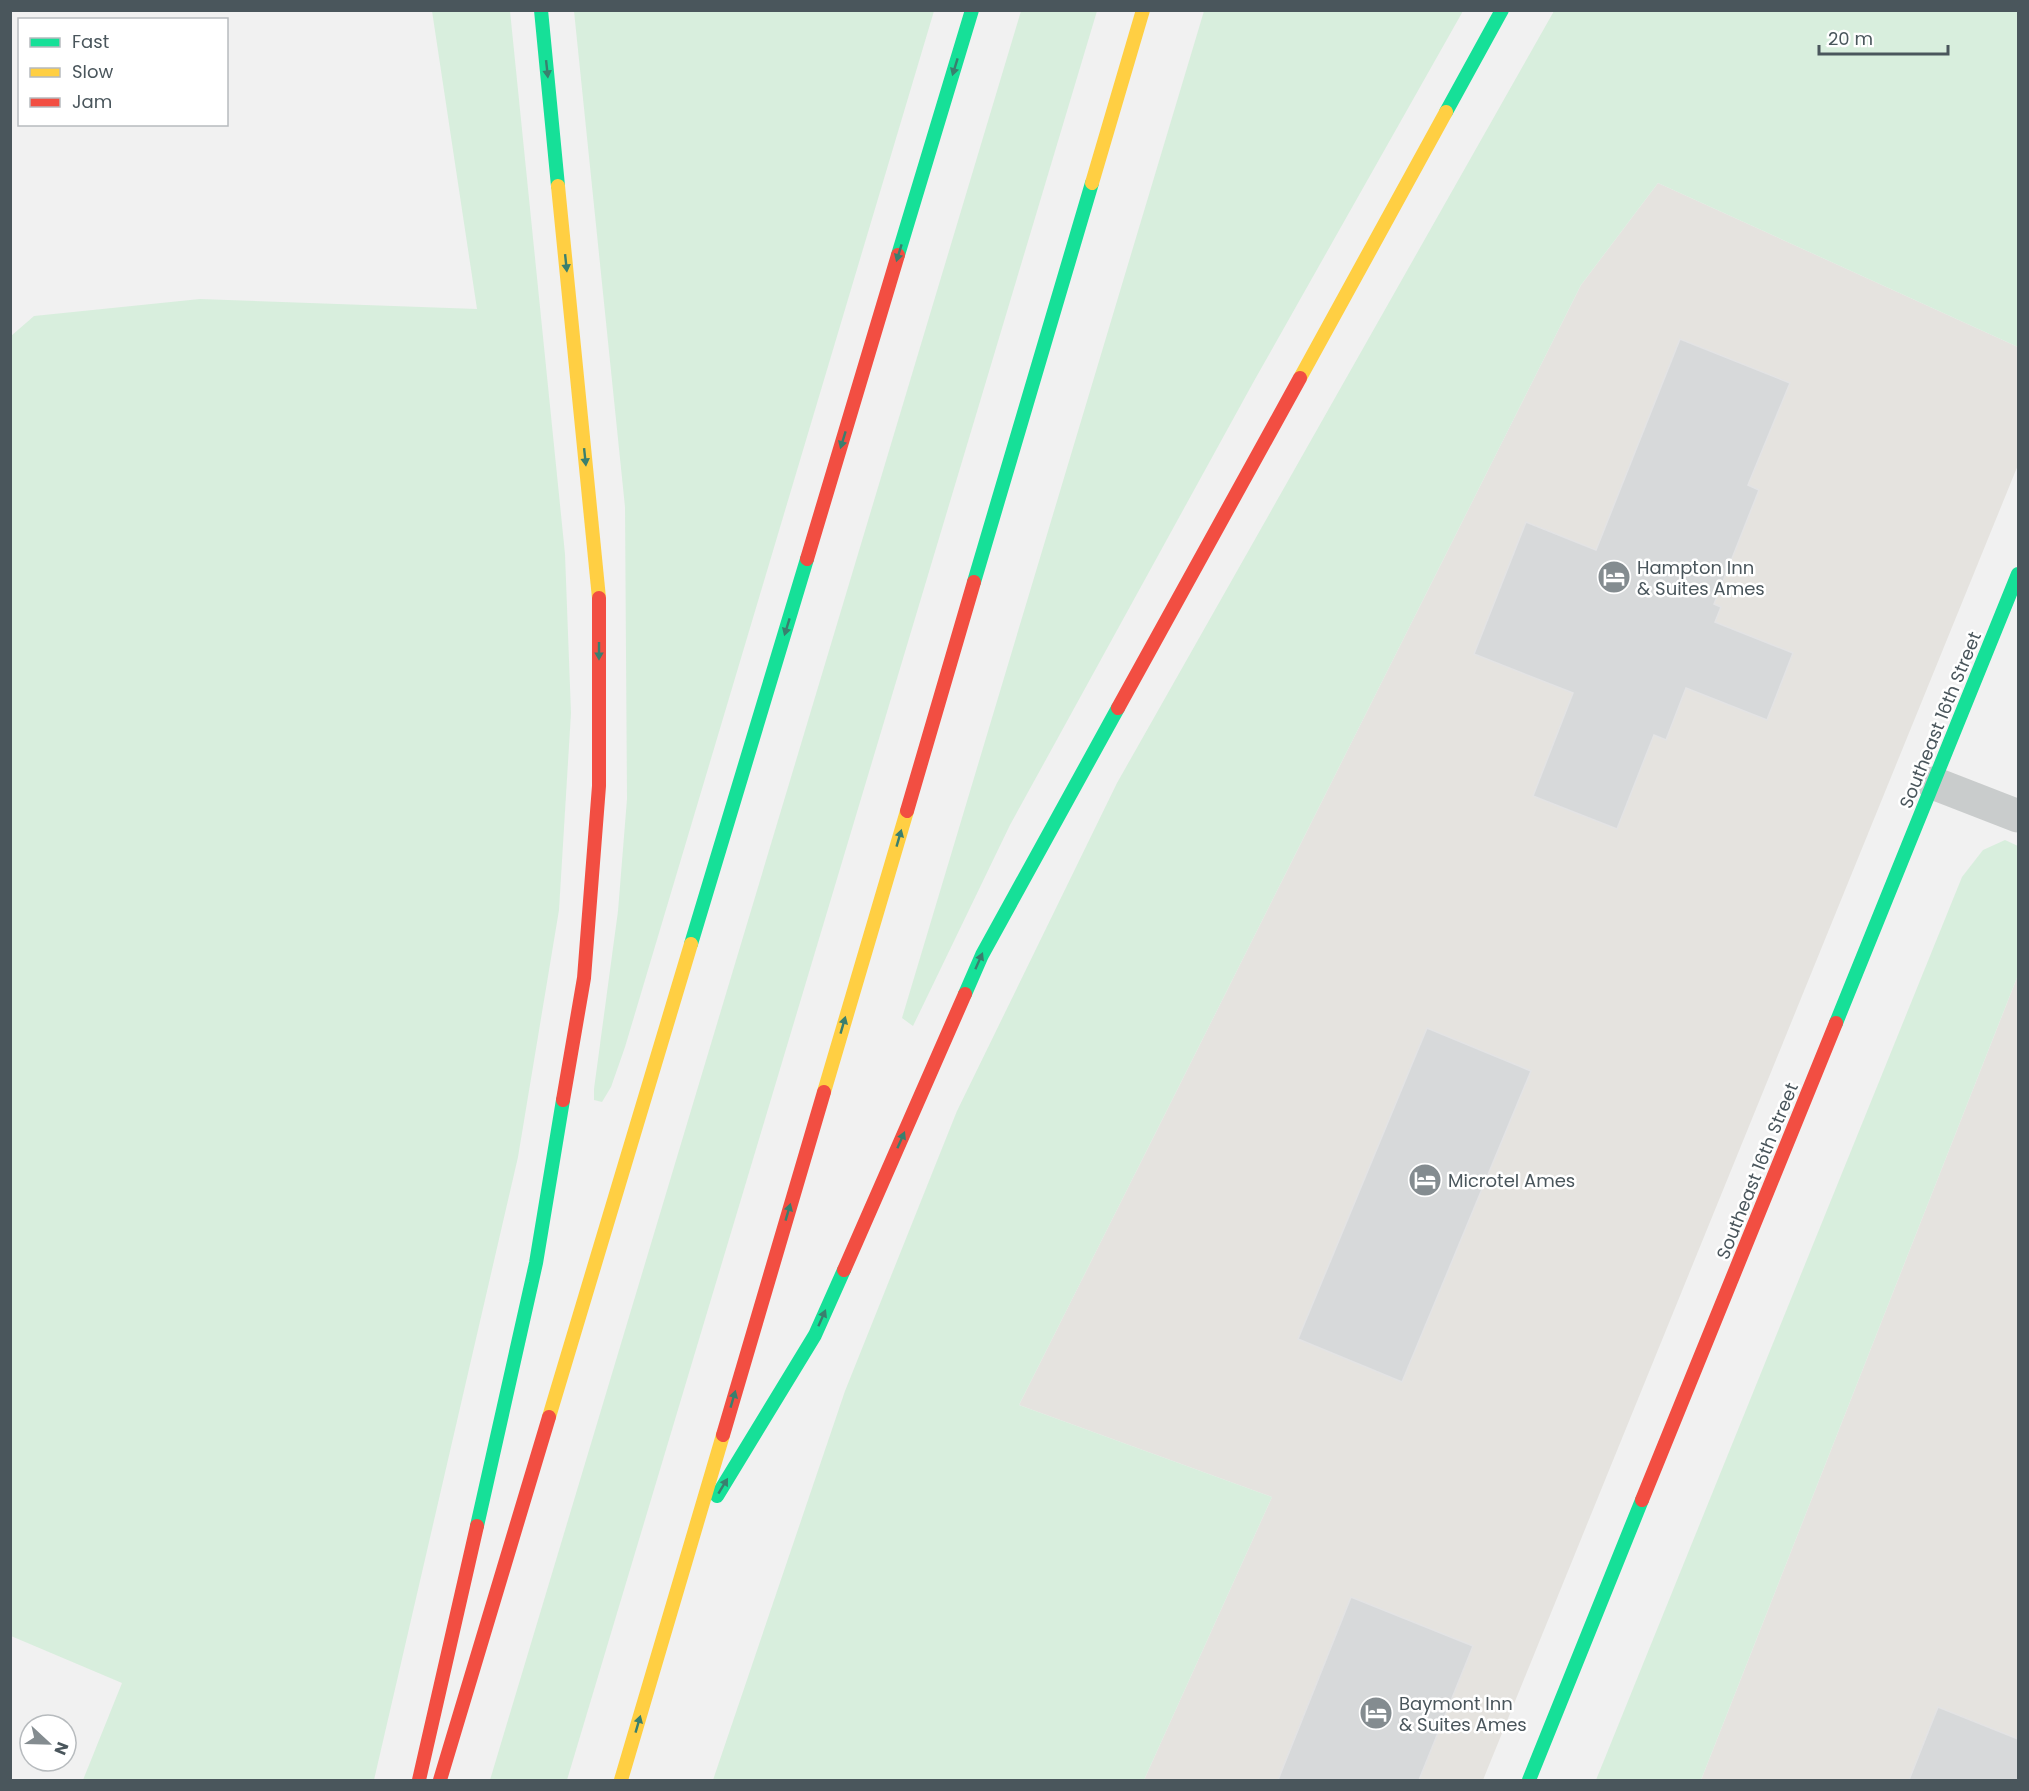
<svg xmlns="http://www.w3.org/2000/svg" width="2029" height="1791" font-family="Poppins,sans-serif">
  <rect width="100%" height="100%" fill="#f1f1f1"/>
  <g fill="#e5e3df">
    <path d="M1658,183L2018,347V465L1483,1780H1144L1272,1497L1019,1405L1581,285Z"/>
    <path d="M2018,975V1780H1701Z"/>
  </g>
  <g fill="#d8eedd">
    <path d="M432,11H510L565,554L571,713L559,910L518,1157L374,1780H83L122,1683L11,1636V336L34,316L200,299L477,309Z"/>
    <path d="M574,11H934L625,1047L611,1087L602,1102L594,1100V1089L618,911L627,799L625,507Z"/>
    <path d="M1021,11H1097L567,1780H490Z"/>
    <path d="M1204,11H1463L1254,381L1010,825L913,1026L902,1018Z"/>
    <path d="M1554,11H2018V347L1658,183L1581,285L1019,1405L1272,1497L1144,1780H713L845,1391L957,1111L1117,783Z"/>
    <path d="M2005,840L2018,846V975L1701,1780H1596L1962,877L1983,850Z"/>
  </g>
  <g fill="#d7d9da" stroke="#e3e3e4" stroke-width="1.5">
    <path d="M1680,339L1790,383L1748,485L1759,490L1714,604L1721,607L1715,622L1793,653L1767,720L1686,688L1666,740L1654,735L1617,829L1533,796L1573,693L1474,654L1526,522L1596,550Z"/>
    <path d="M1427,1028L1531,1071L1402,1382L1298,1339Z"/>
    <path d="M1351,1597L1473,1646L1419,1780H1278Z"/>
    <path d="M1938,1707L2018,1739V1780H1909Z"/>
  </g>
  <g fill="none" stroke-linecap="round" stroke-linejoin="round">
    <path stroke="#c9cccc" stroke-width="33" d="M1933,783L2018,816"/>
    <g stroke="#16e098" stroke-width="14">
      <path d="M541,10L558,186"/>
      <path d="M1446,112L1502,10"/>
      <path d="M898,255L972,10"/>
      <path d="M974,582L1092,183"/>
      <path d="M691,944L807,559"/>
      <path d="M965,994L982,955L1118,708"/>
      <path d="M1836,1023L2018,574"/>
      <path d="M717,1496L815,1335L844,1270"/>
      <path d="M477,1526L536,1263L563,1100"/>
      <path d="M1529,1780L1642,1500"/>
    </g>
    <g stroke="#ffcf43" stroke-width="14">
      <path d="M1092,183L1143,10"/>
      <path d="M558,186L599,598"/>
      <path d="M1300,378L1446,112"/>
      <path d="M824,1092L907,811"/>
      <path d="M549,1417L691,944"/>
      <path d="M621,1780L723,1435"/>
    </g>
    <g stroke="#f24e42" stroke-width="14">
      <path d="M807,559L898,255"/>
      <path d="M1118,708L1300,378"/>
      <path d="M907,811L974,582"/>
      <path d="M563,1100L584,978L599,786V598"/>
      <path d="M844,1270L965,994"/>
      <path d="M723,1435L824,1092"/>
      <path d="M1642,1500L1836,1023"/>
      <path d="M419,1780L477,1526"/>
      <path d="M440,1780L549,1417"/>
    </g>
  </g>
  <defs><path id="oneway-solid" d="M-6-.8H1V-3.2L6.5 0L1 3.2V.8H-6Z" transform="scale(1.5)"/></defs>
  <g fill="#3a7f6e">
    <use href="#oneway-solid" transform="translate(955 67) rotate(107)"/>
    <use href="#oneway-solid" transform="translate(547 69) rotate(84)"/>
    <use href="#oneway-solid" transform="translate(899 253) rotate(107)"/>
    <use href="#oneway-solid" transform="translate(566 263) rotate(84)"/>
    <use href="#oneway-solid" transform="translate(843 440) rotate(107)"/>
    <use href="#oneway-solid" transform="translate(585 457) rotate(84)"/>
    <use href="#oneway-solid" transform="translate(787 627) rotate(107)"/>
    <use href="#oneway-solid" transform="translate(599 651) rotate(90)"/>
    <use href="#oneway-solid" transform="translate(899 838) rotate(-74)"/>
    <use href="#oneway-solid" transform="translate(979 961) rotate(-66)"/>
    <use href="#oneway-solid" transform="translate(843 1025) rotate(-74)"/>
    <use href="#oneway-solid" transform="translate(901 1140) rotate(-66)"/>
    <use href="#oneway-solid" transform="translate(788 1212) rotate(-74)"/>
    <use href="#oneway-solid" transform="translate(822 1318) rotate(-66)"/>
    <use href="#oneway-solid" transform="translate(733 1399) rotate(-74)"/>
    <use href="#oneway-solid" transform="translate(723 1486) rotate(-59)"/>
    <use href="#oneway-solid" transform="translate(638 1724) rotate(-74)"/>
  </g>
  <defs>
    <g id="hotel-disc" transform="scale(1.725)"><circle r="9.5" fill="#848c90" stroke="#fff"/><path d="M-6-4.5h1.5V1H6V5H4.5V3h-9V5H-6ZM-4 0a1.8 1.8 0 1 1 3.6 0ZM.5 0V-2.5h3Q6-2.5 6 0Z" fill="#fff"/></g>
  </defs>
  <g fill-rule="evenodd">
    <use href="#hotel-disc" x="1614" y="577"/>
    <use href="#hotel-disc" x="1425" y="1180"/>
    <use href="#hotel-disc" x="1376" y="1713"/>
  </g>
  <g text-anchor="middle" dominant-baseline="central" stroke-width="5" stroke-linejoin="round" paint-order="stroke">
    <g font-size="18" fill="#4a565c" stroke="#fff" text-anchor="start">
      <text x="1637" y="567">Hampton Inn<tspan x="1637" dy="21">&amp; Suites Ames</tspan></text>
      <text x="1448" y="1180">Microtel Ames</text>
      <text x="1399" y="1703">Baymont Inn<tspan x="1399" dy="21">&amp; Suites Ames</tspan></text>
    </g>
    <g font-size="18" fill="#4a565c" stroke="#fff">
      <text transform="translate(1940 720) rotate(-68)">Southeast 16th Street</text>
      <text transform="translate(1757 1171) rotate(-68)">Southeast 16th Street</text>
    </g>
  </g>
  <rect width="2029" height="1791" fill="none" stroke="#4a565c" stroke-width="24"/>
  <rect x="18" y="18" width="210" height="108" fill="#ffffff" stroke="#b7bbbe" stroke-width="1.5"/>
  <rect x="30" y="38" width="30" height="9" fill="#16e098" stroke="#b7bbbe" stroke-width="1.5"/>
  <text x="72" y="48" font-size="18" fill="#4a565c">Fast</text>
  <rect x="30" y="68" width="30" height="9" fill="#ffcf43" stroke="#b7bbbe" stroke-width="1.5"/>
  <text x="72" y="78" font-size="18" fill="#4a565c">Slow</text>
  <rect x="30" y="98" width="30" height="9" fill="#f24e42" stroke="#b7bbbe" stroke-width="1.5"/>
  <text x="72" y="108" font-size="18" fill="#4a565c">Jam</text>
  <g transform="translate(48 1743) rotate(112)"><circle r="28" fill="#ffffff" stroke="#b7bbbe" stroke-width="1.5"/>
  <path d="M0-4.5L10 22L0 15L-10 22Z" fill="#848c90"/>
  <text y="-9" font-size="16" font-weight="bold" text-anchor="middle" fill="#4a565c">N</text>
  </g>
  <path d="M1819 45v9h129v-9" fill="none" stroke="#4a565c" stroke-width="3"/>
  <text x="1828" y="45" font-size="18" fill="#4a565c" stroke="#ffffff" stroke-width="4.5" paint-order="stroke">20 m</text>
</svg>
